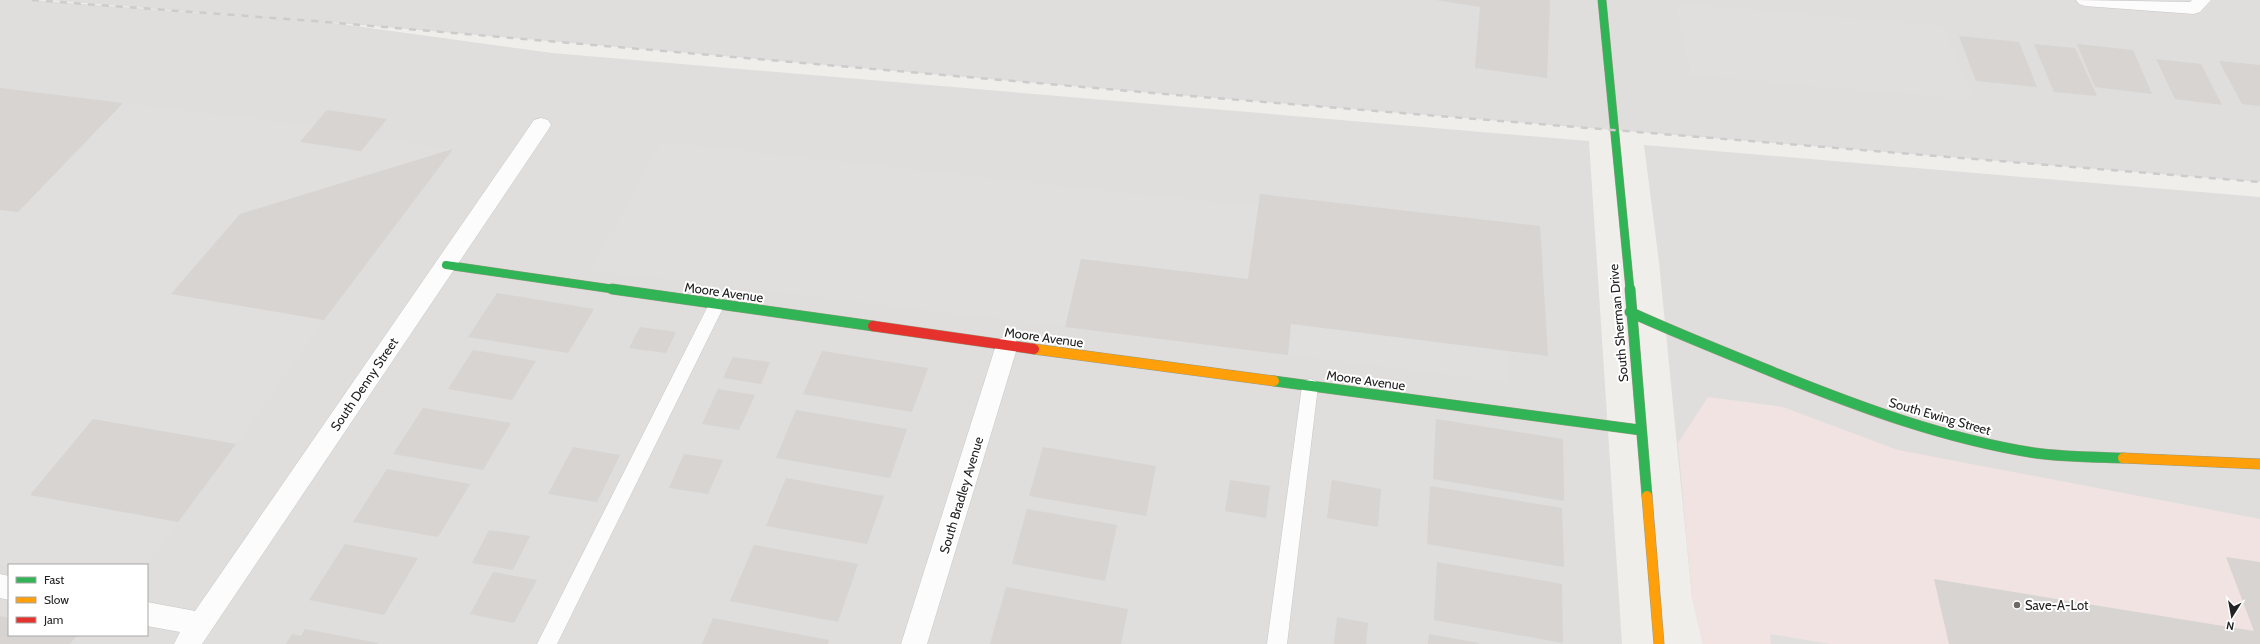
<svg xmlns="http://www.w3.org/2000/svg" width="2260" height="644" font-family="Cabin,sans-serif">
  <rect width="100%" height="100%" fill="#f0eeeb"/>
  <g fill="#dfdedc" fill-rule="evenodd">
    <path d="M0,0H32L252,17L49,0H2260V182L1165,94L326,22L552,53L1589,141L1622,644H0ZM9,565H147V635H9Z"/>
    <path d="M1644,145L2260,197V644H1703L1692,598L1659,262Z"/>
  </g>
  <path fill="#f1e3e1" d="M1708,397L1783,407L1898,450L2260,519V644H1703L1692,598L1678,443Z"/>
  <g fill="#e0dfde">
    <path d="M1676,3L1943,26L1973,100L1691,75Z"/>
    <path d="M123,103L314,126L300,142L360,151L372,138L453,149L240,214L171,293L324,320L236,444L30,495L178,522L146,565L9,566L0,565V210L18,212Z"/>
    <path d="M661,142L1258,207L1248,279L1081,259L1065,327L591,270Z"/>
    <path d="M1291,324L1507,351L1508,382L1288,355Z"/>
    <path d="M1770,634L1830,644H1771Z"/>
  </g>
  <g fill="#d7d4d2">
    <path d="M1436,0H1550L1547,78L1475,68L1480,7Z"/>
    <path d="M1959,36L2019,42L2037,87L1976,81Z"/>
    <path d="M2034,44L2075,48L2097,96L2054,92Z"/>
    <path d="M2077,44L2133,50L2152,94L2095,87Z"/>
    <path d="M2156,59L2201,64L2222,105L2175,99Z"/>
    <path d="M2219,61L2260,65V106L2242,104Z"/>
    <path d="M0,88L123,103L18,212L0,210Z"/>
    <path d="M327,110L387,119L361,151L300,142Z"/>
    <path d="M453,149L324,320L171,294L240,214Z"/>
    <path d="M1260,194L1540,226L1548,356L1291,324L1288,355L1065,327L1081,259L1248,279Z"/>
    <path d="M497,293L594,309L568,353L468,337Z"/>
    <path d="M640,327L676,332L666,353L629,348Z"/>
    <path d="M473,350L536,361L512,400L448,389Z"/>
    <path d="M822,351L928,368L912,412L803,394Z"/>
    <path d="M733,357L770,362L761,384L723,378Z"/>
    <path d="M718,389L755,395L739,430L702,424Z"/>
    <path d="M423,408L511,423L483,470L393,454Z"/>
    <path d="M796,410L907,429L890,478L776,458Z"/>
    <path d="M93,419L236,444L178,522L30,495Z"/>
    <path d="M1436,419L1563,439L1564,501L1433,479Z"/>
    <path d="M573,447L620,455L597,502L548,494Z"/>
    <path d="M1043,447L1156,466L1146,516L1029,496Z"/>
    <path d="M684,454L723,460L708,494L669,488Z"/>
    <path d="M387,469L470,484L438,537L353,522Z"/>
    <path d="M786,478L884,496L867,544L766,526Z"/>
    <path d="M1230,480L1270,486L1266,518L1225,511Z"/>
    <path d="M1332,480L1381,489L1378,527L1327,518Z"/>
    <path d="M1430,486L1562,508L1564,567L1427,544Z"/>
    <path d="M1027,509L1117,525L1105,581L1012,564Z"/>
    <path d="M489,530L530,536L513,570L472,563Z"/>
    <path d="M345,544L418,558L384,615L309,600Z"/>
    <path d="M754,545L858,564L838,622L730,601Z"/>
    <path d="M2226,557L2260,562V644H1949L1934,579L2254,631Z"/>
    <path d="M1437,562L1562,584L1563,643L1434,620Z"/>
    <path d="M493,572L537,580L514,623L470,614Z"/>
    <path d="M1006,587L1128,609L1121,644H990Z"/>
    <path d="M0,616L9,618V635H77L70,644H0Z"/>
    <path d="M1337,617L1368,623L1366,644H1334Z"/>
    <path d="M713,618L829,640L828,644H702Z"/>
    <path d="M305,629L378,643V644H286L292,634L301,636Z"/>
    <path d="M1429,634L1479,643V644H1428Z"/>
  </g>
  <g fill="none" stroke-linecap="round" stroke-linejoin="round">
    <g stroke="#c9c8c7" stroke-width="1">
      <g id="lane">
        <path d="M717,298L723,300L725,304L557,644H537L709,304L711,300Z"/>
        <path d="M1310,379L1316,381L1318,386L1287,644H1267L1302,386L1304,381Z"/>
      </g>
    </g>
    <g stroke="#c9c8c7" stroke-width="1">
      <g id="street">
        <path d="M2076,0L2190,2L2192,0H2211L2200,12L2194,14L2085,6L2079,4Z"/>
        <path d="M541,118L548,120L551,125L548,130L202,644H174L180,632L147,626V602L195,611L534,120Z"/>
        <path d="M1007,336L1015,339L1018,345L927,644H901L996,345L999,339Z"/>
        <path d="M0,574L9,576V600L0,598Z"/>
      </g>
    </g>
    <g stroke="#999a82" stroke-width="9">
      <g id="fast-far1">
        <path d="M1602,0L1630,290"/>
        <path d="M446,265L619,290"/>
      </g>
    </g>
    <g stroke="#999a82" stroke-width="11">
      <g id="fast">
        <path d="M612,289L873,326"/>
        <path d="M1630,289L1647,496"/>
        <path d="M1630,312C1678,334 1727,353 1775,373C1859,407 1945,439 2035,453C2064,457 2094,457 2123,458"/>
        <path d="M1274,381L1640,430"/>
      </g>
    </g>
    <g stroke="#999a82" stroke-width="11">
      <g id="slow">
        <path d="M1034,349L1274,381"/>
        <path d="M2123,458L2260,464"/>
        <path d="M1647,496L1659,644"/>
      </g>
    </g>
    <g stroke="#999a82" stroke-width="11">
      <path id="jam" d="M873,326L1034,349"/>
    </g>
    <use href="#lane" fill="#fdfcfc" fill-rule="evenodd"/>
    <use href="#street" fill="#fdfcfc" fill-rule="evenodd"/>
    <use href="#fast-far1" stroke="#30b455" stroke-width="8"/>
    <use href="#fast" stroke="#30b455" stroke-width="10"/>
    <use href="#slow" stroke="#ff9f0a" stroke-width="10"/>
    <use href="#jam" stroke="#e5322d" stroke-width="10"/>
    <path stroke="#ccc" stroke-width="2.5" stroke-dasharray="7 7" stroke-linecap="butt" d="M32,0L314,21L1165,94L2260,182"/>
  </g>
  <circle fill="#6a6968" stroke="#fff" stroke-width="1.5" cx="2017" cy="605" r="4"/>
  <g text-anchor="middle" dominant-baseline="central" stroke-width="4" stroke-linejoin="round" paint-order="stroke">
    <g font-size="13" fill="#222" stroke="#fff">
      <text transform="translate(724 292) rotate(8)">Moore Avenue</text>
      <text transform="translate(1618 323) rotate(-95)">South Sherman Drive</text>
      <text transform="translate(1044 337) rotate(8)">Moore Avenue</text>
      <text transform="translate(1366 380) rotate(8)">Moore Avenue</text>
      <text transform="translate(364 384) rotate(-56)">South Denny Street</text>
      <text transform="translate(1940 416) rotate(16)">South Ewing Street</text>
      <text transform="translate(961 495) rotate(-73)">South Bradley Avenue</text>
    </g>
    <g font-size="13" fill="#222" stroke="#fff" text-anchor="start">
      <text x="2025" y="605">Save-A-Lot</text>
    </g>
  </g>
  <rect x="8" y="564" width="140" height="72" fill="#ffffff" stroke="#a7a7a7"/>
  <rect x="16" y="577" width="20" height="6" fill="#30b455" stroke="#a7a7a7"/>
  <text x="44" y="584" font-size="12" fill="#222222">Fast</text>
  <rect x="16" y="597" width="20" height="6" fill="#ff9f0a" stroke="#a7a7a7"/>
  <text x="44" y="604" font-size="12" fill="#222222">Slow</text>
  <rect x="16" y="617" width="20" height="6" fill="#e5322d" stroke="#a7a7a7"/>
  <text x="44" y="624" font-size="12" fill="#222222">Jam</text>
  <g transform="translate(2232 616) rotate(191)" stroke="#ffffff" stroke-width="3" paint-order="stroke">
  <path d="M0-3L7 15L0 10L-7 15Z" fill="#222222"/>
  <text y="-6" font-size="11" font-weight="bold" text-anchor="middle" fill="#222222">N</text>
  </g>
</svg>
